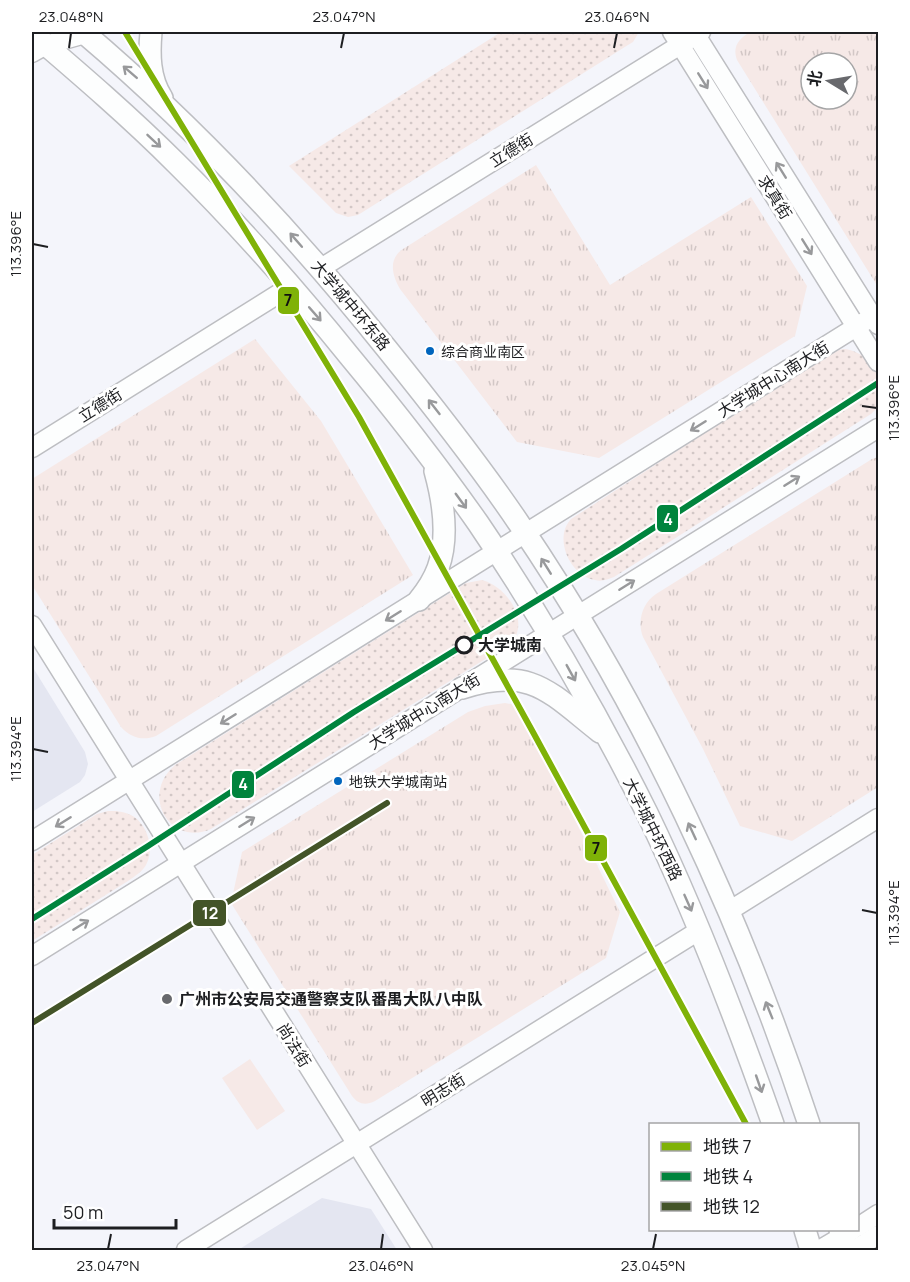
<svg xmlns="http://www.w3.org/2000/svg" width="910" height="1282" font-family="Manrope,'Noto Sans SC',sans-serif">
  <defs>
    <pattern id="grass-tufts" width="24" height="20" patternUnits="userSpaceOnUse" patternTransform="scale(1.5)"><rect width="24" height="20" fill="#f6e9e7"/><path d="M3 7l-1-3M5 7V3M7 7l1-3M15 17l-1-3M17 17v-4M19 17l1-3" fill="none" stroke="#d2c7c6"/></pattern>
    <pattern id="park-dots" width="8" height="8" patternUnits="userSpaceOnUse" patternTransform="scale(1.5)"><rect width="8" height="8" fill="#f6e9e7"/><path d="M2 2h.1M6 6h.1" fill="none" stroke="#d2c7c6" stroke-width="1.8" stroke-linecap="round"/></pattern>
  </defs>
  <rect width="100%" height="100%" fill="#f4f5fb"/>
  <g fill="#e4e6f1">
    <path d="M32,666L85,752L88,764L85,775L80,782L32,812Z"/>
    <path d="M322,1198L371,1209L397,1250H238Z"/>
  </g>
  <g fill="url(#grass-tufts)" fill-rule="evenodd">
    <path d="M750,32H878V287L737,60C732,46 739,39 750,32ZM811,63H847V99H811Z"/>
    <path d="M536,165L610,285L751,197L807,286L795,336L599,458L517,442L400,289C392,275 388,259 403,249Z"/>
    <path d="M255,339L321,421L413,575L156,736C143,741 131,738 121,727L32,585V479Z"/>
    <path d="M878,457V787L792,841L740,826L703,749L643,637C637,622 642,603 656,594L872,459Z"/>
    <path d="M505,703L516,705L559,787L620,912L606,958L375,1101C365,1106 358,1104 352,1096L231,903L242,852L468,712L485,706Z"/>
  </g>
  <g fill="url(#park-dots)">
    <path d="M501,32H639L633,42L628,45L358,215L348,217L336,213L289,166Z"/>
    <path d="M844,349C859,350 873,362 878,377C881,385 878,398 878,407L871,414L614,577C608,579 602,582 595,580C570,576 553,538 571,519L828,354L834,351Z"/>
    <path d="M482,580C502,585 524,611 517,633C515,638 511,642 508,645L211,829C171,847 139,796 175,765L466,583Z"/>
    <path d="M116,811C124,812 132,814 138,820C149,831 154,851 146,865C142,872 135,876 128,881L32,941V855L97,814L108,811Z"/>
  </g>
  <path fill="#f6e9e7" d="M250,1059L285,1111L257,1130L222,1078Z"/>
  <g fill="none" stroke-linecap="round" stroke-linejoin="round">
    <g stroke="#bdbec2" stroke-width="21">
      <g id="secondary">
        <path d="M672,32L878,362"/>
        <path d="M694,32L878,325"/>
        <path d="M32,53L46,45L85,34L89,32"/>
        <path d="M321,268L701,32"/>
        <path d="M32,448L291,286"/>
        <path d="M32,625L423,1250"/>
        <path d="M32,841L872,317"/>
        <path d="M729,911L878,818"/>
        <path d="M32,956L878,428"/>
        <path d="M858,1227L878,1214"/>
        <path d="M186,1250L700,930"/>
        <path d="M819,1250L853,1230"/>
        <path d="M854,1250L878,1235"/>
      </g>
    </g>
    <g stroke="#bdbec2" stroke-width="24">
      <g id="primary">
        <path d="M83,32C195,127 295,234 387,349C433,406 479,464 520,525C644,708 740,915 809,1124"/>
        <path d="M151,32C149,54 149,78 162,98"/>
        <path d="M32,33C81,75 130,117 176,163C238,224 296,290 351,358C395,411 438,466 478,523C541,616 597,713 647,813C696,914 736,1019 773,1124"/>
        <path d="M419,600C427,590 434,579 438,568C449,538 443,500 435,471"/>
        <path d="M462,688C531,666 548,691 600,732"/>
        <path d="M805,1230L811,1250"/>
        <path d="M840,1230L846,1250"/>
      </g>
    </g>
    <use href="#secondary" stroke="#fdfefe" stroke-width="18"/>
    <use href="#primary" stroke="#fdfefe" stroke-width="21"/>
    <g stroke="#fff" stroke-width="10">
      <path id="metro-1" d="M125,32L359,417L534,734L746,1124"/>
    </g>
    <g stroke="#fff" stroke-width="10">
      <path id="metro-2" d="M32,919L148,846L354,712L621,549L878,383"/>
    </g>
    <g stroke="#fff" stroke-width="10">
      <path id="metro-3" d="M32,1023L387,803"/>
    </g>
    <use href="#metro-1" stroke="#7fb207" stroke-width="6"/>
    <use href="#metro-2" stroke="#00843d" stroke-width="6"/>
    <use href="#metro-3" stroke="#435428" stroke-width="6"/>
  </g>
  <defs><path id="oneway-shaft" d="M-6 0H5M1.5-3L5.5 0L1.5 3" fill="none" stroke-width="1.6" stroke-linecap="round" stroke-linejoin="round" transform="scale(1.5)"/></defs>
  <g stroke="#98999b">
    <use href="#oneway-shaft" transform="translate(130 72) rotate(-139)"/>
    <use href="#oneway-shaft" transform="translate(703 81) rotate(58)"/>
    <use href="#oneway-shaft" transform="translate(154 141) rotate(43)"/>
    <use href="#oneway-shaft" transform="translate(781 170) rotate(-122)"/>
    <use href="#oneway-shaft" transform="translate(296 240) rotate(-131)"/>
    <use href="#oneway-shaft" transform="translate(807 247) rotate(58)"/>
    <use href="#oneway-shaft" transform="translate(315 314) rotate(49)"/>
    <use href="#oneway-shaft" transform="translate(434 407) rotate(-128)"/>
    <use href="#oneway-shaft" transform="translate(698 426) rotate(148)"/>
    <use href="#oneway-shaft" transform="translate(792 481) rotate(-32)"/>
    <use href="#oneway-shaft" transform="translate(461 501) rotate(54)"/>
    <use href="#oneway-shaft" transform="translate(546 566) rotate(-122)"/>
    <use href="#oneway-shaft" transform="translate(627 585) rotate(-32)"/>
    <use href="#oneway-shaft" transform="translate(393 616) rotate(148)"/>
    <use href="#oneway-shaft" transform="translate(571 673) rotate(61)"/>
    <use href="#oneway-shaft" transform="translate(228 719) rotate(148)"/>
    <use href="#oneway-shaft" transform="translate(63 822) rotate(148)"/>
    <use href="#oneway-shaft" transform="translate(247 822) rotate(-32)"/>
    <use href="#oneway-shaft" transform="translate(692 831) rotate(-115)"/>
    <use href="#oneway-shaft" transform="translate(688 903) rotate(66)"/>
    <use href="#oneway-shaft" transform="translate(81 925) rotate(-32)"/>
    <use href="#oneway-shaft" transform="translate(769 1010) rotate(-112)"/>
    <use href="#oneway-shaft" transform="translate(759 1084) rotate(71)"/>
  </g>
  <path fill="none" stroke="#1d1e21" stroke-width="2" d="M69,48L71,33M341,48L344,33M614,48L617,33M33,244L48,247M862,406L877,408M33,749L48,752M862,910L877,913M108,1249L111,1234M381,1249L383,1234M653,1249L656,1234"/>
  <g fill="#0065bd" stroke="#fff" stroke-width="2">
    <circle cx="430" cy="351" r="5"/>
    <circle cx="338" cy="781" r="5"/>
  </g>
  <circle fill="#fff" stroke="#1d1e21" stroke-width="3" cx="464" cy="645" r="8"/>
  <circle fill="#68696d" stroke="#fff" stroke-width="2" cx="167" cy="999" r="6"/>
  <g text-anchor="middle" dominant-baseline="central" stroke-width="6" stroke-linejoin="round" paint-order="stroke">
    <g font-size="14" fill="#1d1e21" stroke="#fff" text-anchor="start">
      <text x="441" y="351">综合商业南区</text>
      <text x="349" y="781">地铁大学城南站</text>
    </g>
    <g font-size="16" fill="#1d1e21" stroke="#fff">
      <text transform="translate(511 150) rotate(-32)">立德街</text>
      <text transform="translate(775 197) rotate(58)">求真街</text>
      <text transform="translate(351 305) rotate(50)">大学城中环东路</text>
      <text transform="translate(773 379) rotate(-32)">大学城中心南大街</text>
      <text transform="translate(100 405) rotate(-32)">立德街</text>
      <text transform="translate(424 711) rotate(-32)">大学城中心南大街</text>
      <text transform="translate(653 829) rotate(64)">大学城中环西路</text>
      <text transform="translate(294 1045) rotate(58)">尚法街</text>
      <text transform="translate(443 1090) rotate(-32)">明志街</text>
    </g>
    <g font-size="16" font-weight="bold" fill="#1d1e21" stroke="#fff" text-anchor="start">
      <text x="478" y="645">大学城南</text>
    </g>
    <g font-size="16" font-weight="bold" fill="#1d1e21" stroke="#fff" text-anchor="start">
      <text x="179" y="999">广州市公安局交通警察支队番禺大队八中队</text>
    </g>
  </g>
  <g stroke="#fff" stroke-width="2">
    <rect x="277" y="286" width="23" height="29" rx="6" fill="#7fb207"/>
    <rect x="656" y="504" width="23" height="29" rx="6" fill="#00843d"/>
    <rect x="231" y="770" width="24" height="29" rx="6" fill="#00843d"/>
    <rect x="584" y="834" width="24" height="28" rx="6" fill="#7fb207"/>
    <rect x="192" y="899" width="35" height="28" rx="6" fill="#435428"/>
  </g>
  <g font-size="16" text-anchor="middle" font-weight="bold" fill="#fff">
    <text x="668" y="525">4</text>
    <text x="243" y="790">4</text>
    <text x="210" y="919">12</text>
  </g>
  <g font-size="16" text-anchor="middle" font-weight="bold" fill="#111">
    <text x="288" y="306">7</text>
    <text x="596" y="854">7</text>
  </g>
  <rect width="910" height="1282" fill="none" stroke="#ffffff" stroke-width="66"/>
  <rect x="649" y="1123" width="210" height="108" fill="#ffffff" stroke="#a5a5a6" stroke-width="1.5"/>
  <rect x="661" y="1142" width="30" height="9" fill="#7fb207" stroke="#a5a5a6" stroke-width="1.5"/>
  <text x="703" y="1153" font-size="18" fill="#1d1e21">地铁 7</text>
  <rect x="661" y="1172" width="30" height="9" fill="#00843d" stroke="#a5a5a6" stroke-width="1.5"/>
  <text x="703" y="1183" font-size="18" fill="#1d1e21">地铁 4</text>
  <rect x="661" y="1202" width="30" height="9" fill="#435428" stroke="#a5a5a6" stroke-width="1.5"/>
  <text x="703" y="1213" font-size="18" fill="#1d1e21">地铁 12</text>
  <g transform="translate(829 81) rotate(281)"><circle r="28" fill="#ffffff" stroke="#a5a5a6" stroke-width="1.5"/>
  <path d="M0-4.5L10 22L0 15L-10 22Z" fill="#68696d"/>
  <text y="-9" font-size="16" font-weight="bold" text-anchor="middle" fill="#1d1e21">北</text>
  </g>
  <path d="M54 1219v9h122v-9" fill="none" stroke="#1d1e21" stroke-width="3"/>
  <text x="63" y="1219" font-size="18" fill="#1d1e21" stroke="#ffffff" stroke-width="4.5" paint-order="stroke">50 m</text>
  <rect x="33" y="33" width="844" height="1216" fill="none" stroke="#1d1e21" stroke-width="2"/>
  <g font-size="15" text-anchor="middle" fill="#1d1e21">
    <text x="71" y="22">23.048°N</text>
    <text x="344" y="22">23.047°N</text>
    <text x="617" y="22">23.046°N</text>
    <text transform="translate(16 244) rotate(-90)" y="5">113.396°E</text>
    <text transform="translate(894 408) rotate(-90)" y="5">113.396°E</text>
    <text transform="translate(16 749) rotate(-90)" y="5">113.394°E</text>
    <text transform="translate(894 913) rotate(-90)" y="5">113.394°E</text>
    <text x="108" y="1271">23.047°N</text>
    <text x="381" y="1271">23.046°N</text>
    <text x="653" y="1271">23.045°N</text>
  </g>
</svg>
